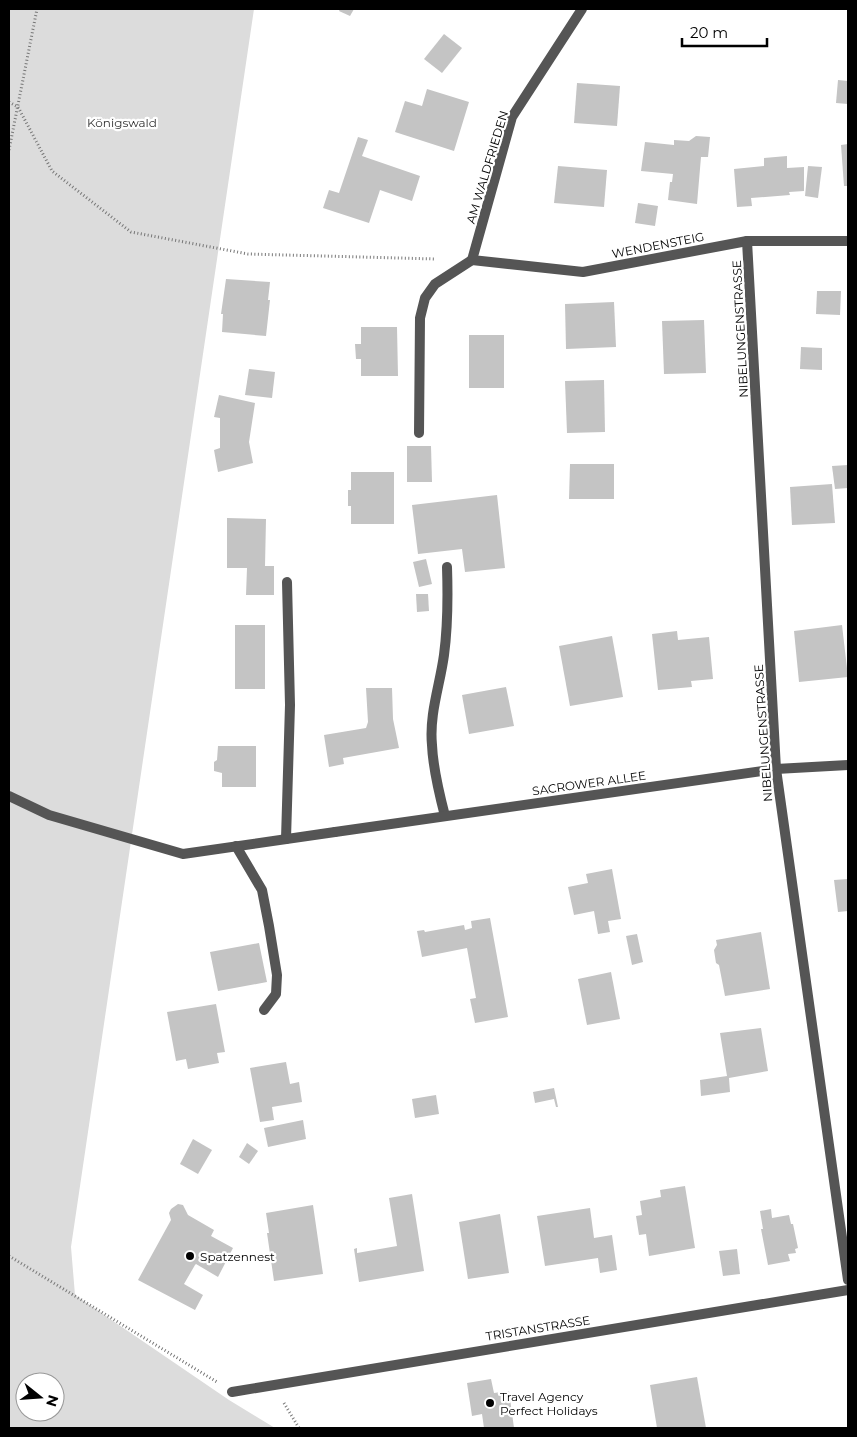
<svg xmlns="http://www.w3.org/2000/svg" width="857" height="1437" font-family="Montserrat,sans-serif">
  <rect width="100%" height="100%" fill="#fff"/>
  <path fill="#dcdcdc" fill-rule="evenodd" d="M9,9H254L71,1247L75,1295L229,1400L275,1428H9ZM25,1382H55V1412H25Z"/>
  <g fill="#c4c4c4">
    <path d="M340,9H354L350,16L339,11Z"/>
    <path d="M444,34L462,48L442,73L424,59Z"/>
    <path d="M838,80L848,81V104L836,103Z"/>
    <path d="M577,83L620,86L617,126L574,123Z"/>
    <path d="M427,89L469,102L454,151L395,132L405,101L422,106Z"/>
    <path d="M696,136L710,137L708,157H701L697,204L668,200L670,182H672L673,174L641,171L645,142L674,145V140L689,141Z"/>
    <path d="M358,137L368,140L362,156L420,176L412,201L380,190L369,223L323,208L329,190L339,193Z"/>
    <path d="M848,144V186H844L841,145Z"/>
    <path d="M787,156V168L804,167V191L789,192L790,195L751,198L752,206L737,207L734,169L764,166V158Z"/>
    <path d="M558,166L607,170L604,207L554,203Z"/>
    <path d="M808,166L822,167L818,198L805,196Z"/>
    <path d="M638,203L658,206L655,226L635,223Z"/>
    <path d="M226,279L270,282L268,300H270L266,336L222,332L223,314H221Z"/>
    <path d="M817,291H841L840,315L816,314Z"/>
    <path d="M614,302L616,347L566,349L565,304Z"/>
    <path d="M704,320L706,373L664,374L662,321Z"/>
    <path d="M361,327H397L398,376H361V359H356L355,344H361Z"/>
    <rect x="469" y="335" width="35" height="53"/>
    <path d="M801,347L822,348V370L800,369Z"/>
    <path d="M249,369L275,372L272,398L245,395Z"/>
    <path d="M604,380L605,432L567,433L565,381Z"/>
    <path d="M219,395L255,403L249,442L253,463L218,472L214,450L220,448V418L214,417Z"/>
    <path d="M407,446H431L432,482H407Z"/>
    <path d="M570,464H614V499H569Z"/>
    <path d="M848,465V488L835,489L832,466Z"/>
    <path d="M351,472H394V524H351V506H348V490H351Z"/>
    <path d="M832,484L835,523L792,525L790,487Z"/>
    <path d="M497,495L505,568L465,572L462,549L418,554L412,505Z"/>
    <path d="M227,518L266,519L265,566H274V595H246L247,568H227Z"/>
    <path d="M426,559L432,584L419,587L413,562Z"/>
    <path d="M416,594H428L429,611L417,612Z"/>
    <rect x="235" y="625" width="30" height="64"/>
    <path d="M842,625L848,677L799,682L794,631Z"/>
    <path d="M677,631L678,640L709,637L713,679L691,681L692,687L658,690L652,634Z"/>
    <path d="M612,636L623,697L570,706L559,646Z"/>
    <path d="M506,687L514,726L469,734L462,695Z"/>
    <path d="M366,688H392L393,719L399,748L343,758L344,764L329,767L324,735L366,728L368,722Z"/>
    <path d="M218,746H256V787H222V773L214,771V762L217,760Z"/>
    <path d="M612,869L621,919L608,921L610,932L598,934L594,911L574,915L568,887L588,883L586,874Z"/>
    <path d="M848,879V911L838,912L834,880Z"/>
    <path d="M490,918L508,1017L475,1023L470,999L476,998L467,948L422,957L417,931L424,930L425,932L464,925L465,930L472,928L471,921Z"/>
    <path d="M761,932L770,989L725,996L719,965L716,963L714,950L717,945L716,940Z"/>
    <path d="M637,934L643,962L632,965L626,936Z"/>
    <path d="M259,943L267,982L218,991L210,952Z"/>
    <path d="M611,972L620,1019L587,1025L578,979Z"/>
    <path d="M216,1004L225,1052L217,1053L219,1063L188,1069L186,1059L176,1061L167,1012Z"/>
    <path d="M761,1028L768,1071L729,1078L730,1092L701,1096L700,1080L727,1076L720,1033Z"/>
    <path d="M286,1062L290,1084L299,1082L302,1102L272,1107L274,1120L260,1122L250,1068Z"/>
    <path d="M554,1088L558,1107H556L554,1099L535,1103L533,1092Z"/>
    <path d="M436,1095L439,1114L415,1118L412,1099Z"/>
    <path d="M303,1120L306,1139L268,1147L264,1128Z"/>
    <path d="M193,1139L212,1150L198,1174L180,1164Z"/>
    <path d="M247,1143L258,1151L249,1164L239,1157Z"/>
    <path d="M685,1186L695,1248L649,1256L646,1234L639,1235L636,1216L642,1215L640,1201L661,1197L660,1190Z"/>
    <path d="M412,1194L424,1271L359,1282L354,1249L357,1248V1253L397,1246L389,1198Z"/>
    <path d="M178,1204L183,1205L188,1215L214,1230L211,1236L233,1248L218,1277L196,1264L195,1265L184,1284L203,1295L195,1310L138,1280L171,1220L169,1213L171,1209Z"/>
    <path d="M313,1205L323,1274L274,1281L267,1233H269L266,1213Z"/>
    <path d="M590,1208L594,1238L612,1235L617,1270L600,1273L598,1258L545,1266L537,1216Z"/>
    <path d="M771,1209L772,1218L789,1215L791,1224H793L798,1248L795,1249L796,1253L788,1254L790,1261L768,1265L761,1229H763L760,1211Z"/>
    <path d="M500,1214L509,1273L468,1279L459,1222Z"/>
    <path d="M737,1249L740,1274L723,1276L719,1251Z"/>
    <path d="M697,1377L706,1428H657L650,1385Z"/>
    <path d="M491,1379L494,1393L509,1391L514,1428H484L482,1414L472,1416L467,1383Z"/>
  </g>
  <g fill="none" stroke-linecap="round" stroke-linejoin="round">
    <g stroke="#777" stroke-width="3" stroke-dasharray="1 2.5" stroke-linecap="butt">
      <path d="M9,102L18,107L52,171L131,232L248,254L436,259"/>
      <path d="M9,150L37,9"/>
      <path d="M9,1256L217,1382"/>
      <path d="M284,1403L299,1428"/>
    </g>
    <g stroke="#555" stroke-width="10">
      <path d="M419,433L420,318L425,298L435,284L472,260"/>
      <path d="M9,796L49,815L183,854L335,832"/>
      <path d="M445,816C439,793 433,769 432,745C429,714 440,685 444,655C448,625 448,597 447,567"/>
      <path d="M286,839L290,705L287,582"/>
      <path d="M236,846L262,890L269,926L277,975L276,994L264,1010"/>
    </g>
    <g stroke="#555" stroke-width="10">
      <path d="M582,9L512,117L472,260L583,272L747,241H848"/>
      <path d="M747,241L776,769L848,1280"/>
      <path d="M335,832L776,769L848,765"/>
      <path d="M232,1392L848,1290"/>
    </g>
  </g>
  <g fill="#000" stroke="#fff" stroke-width="2">
    <circle cx="190" cy="1256" r="5"/>
    <circle cx="490" cy="1403" r="5"/>
  </g>
  <g text-anchor="middle" dominant-baseline="central" stroke-width="4.5" stroke-linejoin="round" paint-order="stroke">
    <g font-size="12" fill="#333" stroke="#fff">
      <text x="122" y="122">Königswald</text>
    </g>
    <g font-size="12" fill="#000" stroke="#fff">
      <text transform="translate(487 167) rotate(-73)">AM WALDFRIEDEN</text>
      <text transform="translate(658 245) rotate(-11)">WENDENSTEIG</text>
      <text transform="translate(740 329) rotate(-93)">NIBELUNGENSTRASSE</text>
      <text transform="translate(763 733) rotate(-94)">NIBELUNGENSTRASSE</text>
      <text transform="translate(589 783) rotate(-8)">SACROWER ALLEE</text>
      <text transform="translate(538 1328) rotate(-9)">TRISTANSTRASSE</text>
    </g>
    <g font-size="12" fill="#000" stroke="#fff" text-anchor="start">
      <text x="200" y="1256">Spatzennest</text>
      <text x="500" y="1396">Travel Agency<tspan x="500" dy="14">Perfect Holidays</tspan></text>
    </g>
  </g>
  <rect width="857" height="1437" fill="none" stroke="#000000" stroke-width="20"/>
  <g transform="translate(40 1397) rotate(107)"><circle r="24" fill="#ffffff" stroke="#999999"/>
  <path d="M0-4L9 19L0 12L-9 19Z" fill="#000000"/>
  <text y="-8" font-size="14" font-weight="bold" text-anchor="middle" fill="#000000">N</text>
  </g>
  <path d="M682 38v8h85v-8" fill="none" stroke="#000000" stroke-width="2.5"/>
  <text x="690" y="38" font-size="15" fill="#000000" stroke="#ffffff" stroke-width="4" paint-order="stroke">20 m</text>
</svg>
